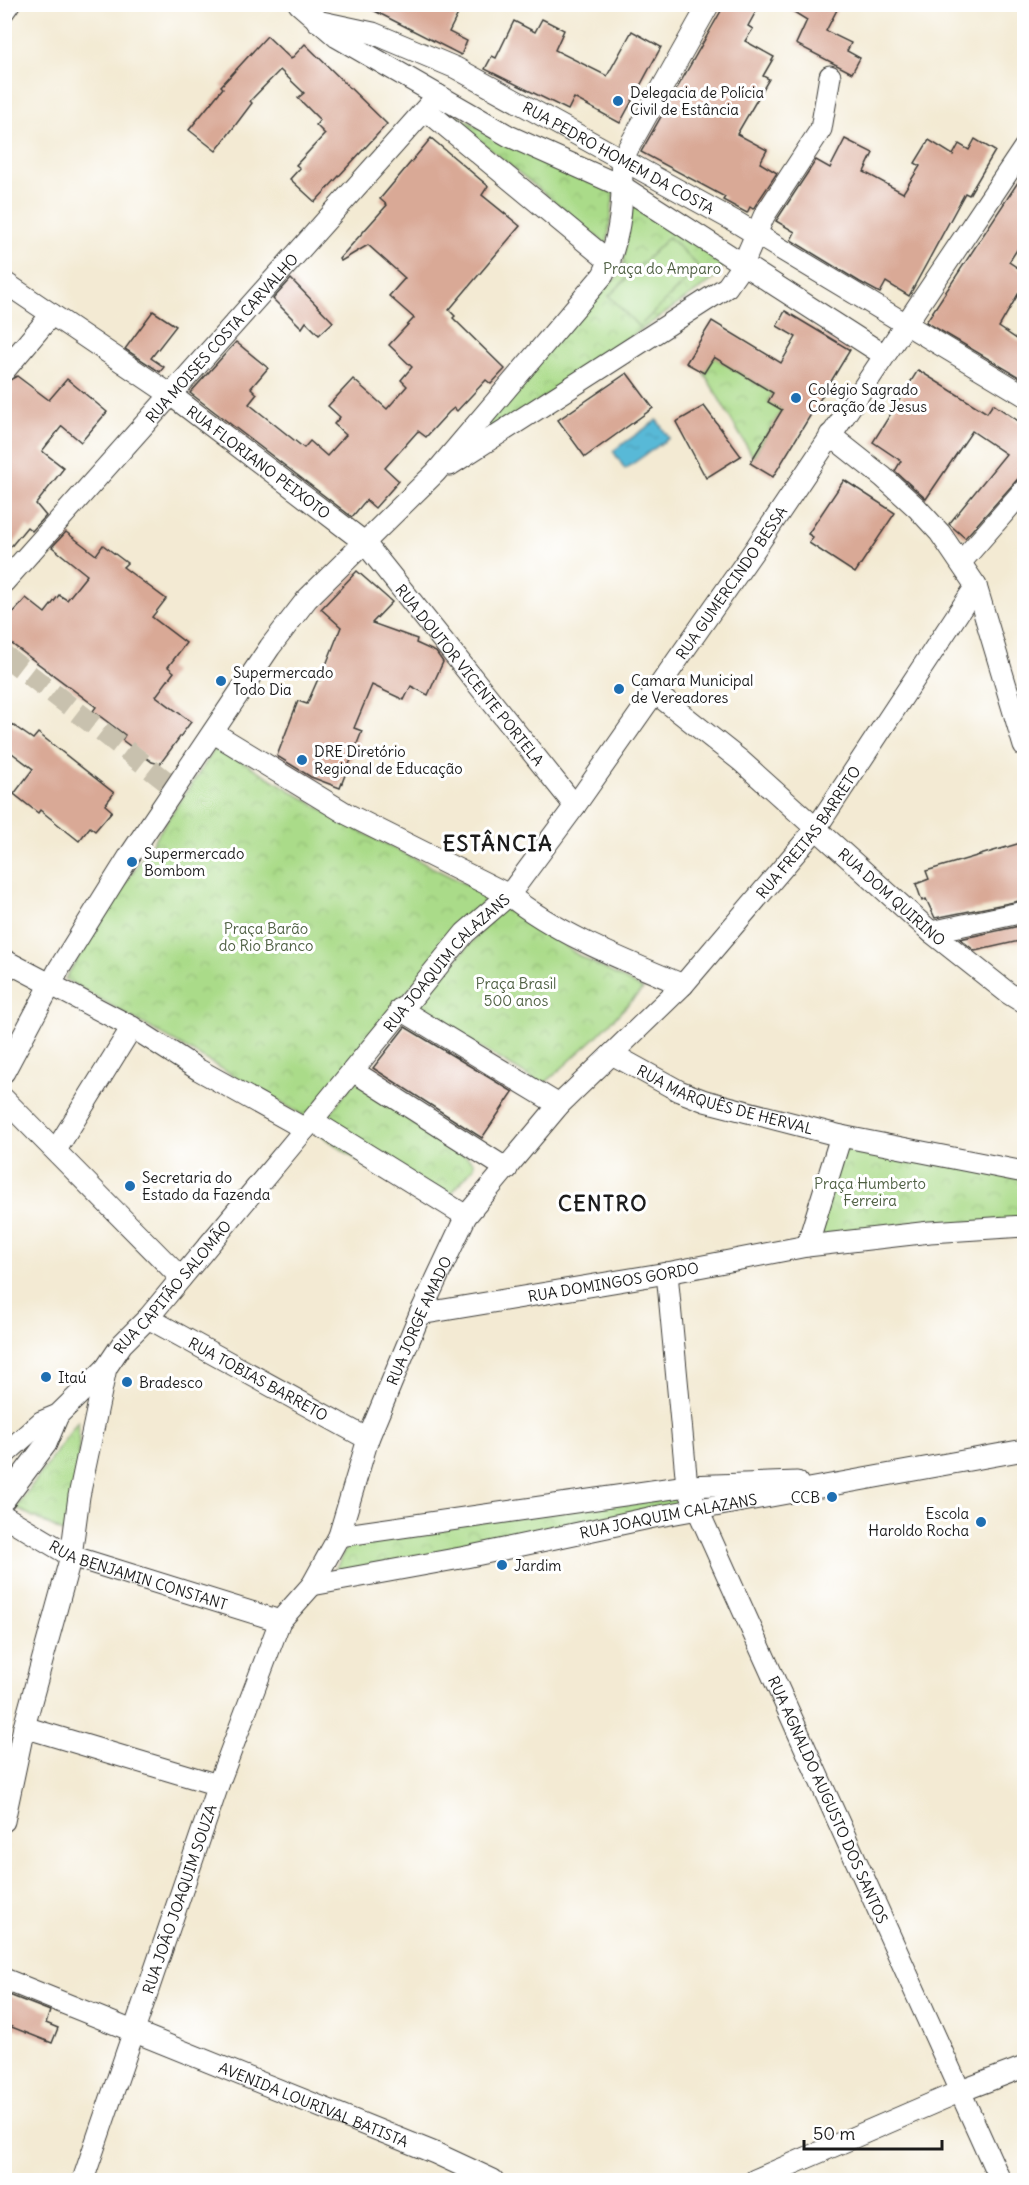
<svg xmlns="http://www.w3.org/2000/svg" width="1029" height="2185" font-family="Delius,sans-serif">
  <defs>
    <pattern id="park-crowns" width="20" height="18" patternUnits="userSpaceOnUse" patternTransform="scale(1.5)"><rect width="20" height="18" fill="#aadb89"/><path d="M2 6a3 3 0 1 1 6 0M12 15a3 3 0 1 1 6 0" fill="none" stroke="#92bb76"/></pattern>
    <pattern id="water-ripples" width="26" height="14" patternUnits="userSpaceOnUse" patternTransform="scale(1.5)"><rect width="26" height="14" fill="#59b9d7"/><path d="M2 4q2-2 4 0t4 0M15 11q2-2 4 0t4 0" fill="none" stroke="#4d9eb8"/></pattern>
  </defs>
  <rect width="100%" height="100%" fill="#fff"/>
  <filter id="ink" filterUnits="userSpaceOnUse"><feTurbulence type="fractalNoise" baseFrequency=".0167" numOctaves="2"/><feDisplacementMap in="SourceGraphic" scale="12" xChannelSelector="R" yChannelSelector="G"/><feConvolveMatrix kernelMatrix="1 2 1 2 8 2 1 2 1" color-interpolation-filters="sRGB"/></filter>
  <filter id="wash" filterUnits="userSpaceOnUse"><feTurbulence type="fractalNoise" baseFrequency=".008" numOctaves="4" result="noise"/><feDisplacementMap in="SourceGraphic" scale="24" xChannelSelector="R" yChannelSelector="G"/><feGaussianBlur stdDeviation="1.35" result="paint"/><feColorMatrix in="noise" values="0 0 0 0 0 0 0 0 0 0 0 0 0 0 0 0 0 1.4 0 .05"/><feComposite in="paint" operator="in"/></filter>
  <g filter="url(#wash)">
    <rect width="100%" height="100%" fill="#f3ead3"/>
    <g fill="url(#park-crowns)" stroke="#637c52" stroke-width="1.5">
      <path d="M440,108L614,192L607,245Z"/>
      <path d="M633,204L726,261L717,277L448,464L557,329L623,272L626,236Z"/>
      <path d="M714,357L773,393L768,402L782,410L753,457L704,373Z"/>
      <path d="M217,746L346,824L489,896L395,1006L306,1117L65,979L112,903Z"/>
      <path d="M506,902L578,955L643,989L595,1038L543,1085L415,1008Z"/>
      <path d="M356,1080L474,1162V1167L439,1208L374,1172L316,1131Z"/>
      <path d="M831,1130L1024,1175V1231L805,1247Z"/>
      <path d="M78,1421L81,1511L70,1536L16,1508Z"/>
      <path d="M679,1494L684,1507L332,1576L350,1540Z"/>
    </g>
    <path fill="#aadb89" stroke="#637c52" stroke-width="1.5" d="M669,237L699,267L639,327L609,296Z"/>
    <path fill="url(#water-ripples)" stroke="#3a6a7a" stroke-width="1.5" d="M657,420L669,438L625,469L613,451Z"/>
    <g id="blocks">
      <g fill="#d9a996">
        <path d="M361,4H463L449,32L467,41L461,55Z"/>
        <path d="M725,4H760L748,26L753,29L745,41L774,57L763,76L769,79L737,134L767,150L760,163L777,173L753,209L750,207L747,213L723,200L725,197L641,152Z"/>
        <path d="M781,4H840L826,31L851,43L847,51L860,58L852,73L796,44L807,20Z"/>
        <path d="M542,19L564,30L555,50L607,76L632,31L661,47L620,123L574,98L568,110L485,69L492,56L496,58L514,21L535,32Z"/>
        <path d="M267,36L291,59L305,44L387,124L315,202L290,179L300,168L296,165L325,134L316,125L320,120L298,98L304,93L280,70L250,101L252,103L216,151L189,130L223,88L221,86Z"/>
        <path d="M431,138L488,186L482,195L520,226L449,310L455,316L453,318L505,369L491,384L486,380L457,411L454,408L449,412L426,437L418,431L385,468L399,481L375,508L366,500L352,517L190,393L236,342L268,368L251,388L257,394L249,404L304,448L310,441L327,456L346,435L334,424L340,417L328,406L353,379L387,409L407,386L401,380L412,367L389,345L414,318L389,296L405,278L368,245L341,261L339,259L387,205L380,199Z"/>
        <path d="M845,139L873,153L864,172L903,193L920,166L915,163L929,140L953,155L959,144L969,150L975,139L995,151L969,195L965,193L909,296L886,282L880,293L860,282L791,240L795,232L776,221L816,160L830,168Z"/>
        <path d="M1024,173V239L1009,262L1024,272V284L999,327L1024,344V380L926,322Z"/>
        <path d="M291,279L333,322L319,335L306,322L302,328L273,299Z"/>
        <path d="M153,311L176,326L151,358L164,367L160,372L125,349Z"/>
        <path d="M785,311L850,350L773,477L750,463L782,410L768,402L773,393L714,357L704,373L686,363L712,321L781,363L796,337L777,326Z"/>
        <path d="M918,370L987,413L993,404L1024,425V472L965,538L949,524L1006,454L972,431L926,499L895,471L901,461L873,442Z"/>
        <path d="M627,373L653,408L585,457L558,420Z"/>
        <path d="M17,376L49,400L67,379L107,412L81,442L62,426L42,451L64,468L36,504L46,516L32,531L27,527L4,555V383Z"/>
        <path d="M704,406L741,456L706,478L676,422Z"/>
        <path d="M844,480L895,513L855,573L809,543L813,537L808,534Z"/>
        <path d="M66,532L96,555L103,545L127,563L123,567L166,599L152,617L186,643L168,667L174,672L156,696L191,722L160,764L152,762L122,740L125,735L93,711L96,707L4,638V605L14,612L26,598L45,613L59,595L67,600L87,575L52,547Z"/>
        <path d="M357,571L392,602L372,623L417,639L416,643L436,652L443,662L428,695L411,686L404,700L372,685L354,728L362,731L340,788L311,777L277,756L298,701L307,704L318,679L320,680L341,627L321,609Z"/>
        <path d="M4,719L33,739L38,733L114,793L105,805L112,811L95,831L90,827L79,841L40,810L38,813L14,794L33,769L4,747Z"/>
        <path d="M1024,842V900L935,918L926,899L922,901L916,884L929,879L926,871Z"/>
        <path d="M1024,925V940L975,951L960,939Z"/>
        <path d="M405,1027L513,1092L482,1138L373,1068Z"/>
        <path d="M4,1993L50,2011L46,2023L58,2028L52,2043L4,2024Z"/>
      </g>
    </g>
  </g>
  <g filter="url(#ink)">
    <use href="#blocks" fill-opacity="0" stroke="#3c3b37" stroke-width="1.5"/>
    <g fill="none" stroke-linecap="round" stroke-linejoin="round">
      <path stroke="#c8c1ae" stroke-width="21" stroke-dasharray="21 10" stroke-linecap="butt" d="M4,655L176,789"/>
      <g stroke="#3c3b37" stroke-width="23">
        <g id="minor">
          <path d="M299,4L337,37L509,136L623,187L884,355"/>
          <path d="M4,11L9,4"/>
          <path id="s1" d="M317,21L373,33L456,68L736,222L1024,395"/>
          <path d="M426,110L610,262"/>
          <path d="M621,161L709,4"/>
          <path id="s2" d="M4,282L171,395L364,542L575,806"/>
          <path d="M4,371L52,314"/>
          <path d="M830,435L883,477L917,508L940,533L976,586L1024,746"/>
          <path d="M450,465L727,287L743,264L764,216L821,129L830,76"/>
          <path d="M961,562L1024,490"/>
          <path id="s3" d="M4,582L438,95"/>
          <path id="s4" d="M654,692L741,761L931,932L1008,993L1024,1003"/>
          <path d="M214,733L347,814L509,895C557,934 626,961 683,985"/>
          <path d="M931,932L1024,912"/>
          <path id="s5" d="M4,960L132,1027L199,1070L305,1129L465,933L509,895L575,806L755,549L1024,148"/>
          <path d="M400,1009L559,1105"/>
          <path id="s6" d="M612,1054L679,1091L705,1101L841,1136"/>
          <path d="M353,1071L507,1169"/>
          <path d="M4,1072L60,967L130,855L270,647L307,599L436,472L603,275C620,241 624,199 621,161"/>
          <path d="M4,1099L181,1278"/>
          <path d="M313,1121L466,1216"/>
          <path d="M56,1150L132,1027"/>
          <path d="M1024,1172L841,1136L807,1246L930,1232L1024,1226"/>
          <path id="s7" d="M667,1273L687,1486L1000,2180"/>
          <path id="s8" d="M420,1314L667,1273L807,1246"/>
          <path id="s9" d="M148,1318L368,1439"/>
          <path id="s10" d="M4,1455L41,1422L58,1415L106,1368L122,1344L148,1318L305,1129"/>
          <path d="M4,1500L46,1444L58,1415"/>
          <path id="s11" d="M4,1516L71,1556L280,1621"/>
          <path d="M339,1536L687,1486L797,1482"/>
          <path id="s12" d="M312,1585L466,1557L654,1517L1024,1450"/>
          <path d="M24,1727L218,1785"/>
          <path d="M4,1821L24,1727L71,1556L79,1496L106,1368"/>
          <path id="s13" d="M4,1979L435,2153L493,2180"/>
          <path id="s14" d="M83,2180L218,1785L280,1621L312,1585L339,1536L368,1439L420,1314L466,1216L559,1105L683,985L815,830L976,586"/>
          <path d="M755,2180L961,2091L1024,2067"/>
        </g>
      </g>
      <use href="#minor" stroke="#fff" stroke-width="21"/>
    </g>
  </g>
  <g fill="#1f6fb2" stroke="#fff" stroke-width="2">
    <circle cx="618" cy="101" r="6"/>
    <circle cx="796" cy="398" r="6"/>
    <circle cx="221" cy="681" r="6"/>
    <circle cx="619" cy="689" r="6"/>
    <circle cx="302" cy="760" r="6"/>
    <circle cx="132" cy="862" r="6"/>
    <circle cx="130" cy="1186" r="6"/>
    <circle cx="46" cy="1377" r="6"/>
    <circle cx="127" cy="1382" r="6"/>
    <circle cx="832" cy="1497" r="6"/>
    <circle cx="981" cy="1522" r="6"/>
    <circle cx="502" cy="1565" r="6"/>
  </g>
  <g text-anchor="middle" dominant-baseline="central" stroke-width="6" stroke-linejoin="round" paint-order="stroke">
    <g font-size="15" fill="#1c1c1c" stroke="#fff" text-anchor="start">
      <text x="630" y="92">Delegacia de Polícia<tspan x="630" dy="17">Civil de Estância</tspan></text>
      <text x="808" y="389">Colégio Sagrado<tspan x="808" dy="17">Coração de Jesus</tspan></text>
      <text x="233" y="672">Supermercado<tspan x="233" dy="17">Todo Dia</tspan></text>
      <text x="631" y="680">Camara Municipal<tspan x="631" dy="17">de Vereadores</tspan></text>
      <text x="314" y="751">DRE Diretório<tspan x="314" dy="17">Regional de Educação</tspan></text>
      <text x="144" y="853">Supermercado<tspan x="144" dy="17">Bombom</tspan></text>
      <text x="142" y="1177">Secretaria do<tspan x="142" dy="17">Estado da Fazenda</tspan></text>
      <text x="58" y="1377">Itaú</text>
      <text x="139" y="1382">Bradesco</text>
      <text x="820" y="1497" text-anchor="end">CCB</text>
      <text x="969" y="1513" text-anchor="end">Escola<tspan x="969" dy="17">Haroldo Rocha</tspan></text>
      <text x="514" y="1565">Jardim</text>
    </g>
    <g font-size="15" fill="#1c1c1c" stroke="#fff">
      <text stroke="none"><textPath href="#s1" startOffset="333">RUA PEDRO HOMEM DA COSTA</textPath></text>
      <text stroke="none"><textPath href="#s3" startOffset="327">RUA MOISES COSTA CARVALHO</textPath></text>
      <text stroke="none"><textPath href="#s2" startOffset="312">RUA FLORIANO PEIXOTO</textPath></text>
      <text stroke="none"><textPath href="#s5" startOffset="1040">RUA GUMERCINDO BESSA</textPath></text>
      <text stroke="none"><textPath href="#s2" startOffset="614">RUA DOUTOR VICENTE PORTELA</textPath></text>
      <text stroke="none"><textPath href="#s14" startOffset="1557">RUA FREITAS BARRETO</textPath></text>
      <text stroke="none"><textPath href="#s4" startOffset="314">RUA DOM QUIRINO</textPath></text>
      <text stroke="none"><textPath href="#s5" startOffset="564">RUA JOAQUIM CALAZANS</textPath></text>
      <text stroke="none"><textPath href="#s6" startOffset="123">RUA MARQUÊS DE HERVAL</textPath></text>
      <text stroke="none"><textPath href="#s8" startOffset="196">RUA DOMINGOS GORDO</textPath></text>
      <text stroke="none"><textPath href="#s10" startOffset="240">RUA CAPITÃO SALOMÃO</textPath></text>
      <text stroke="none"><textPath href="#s14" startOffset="927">RUA JORGE AMADO</textPath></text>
      <text stroke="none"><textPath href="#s9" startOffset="126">RUA TOBIAS BARRETO</textPath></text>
      <text stroke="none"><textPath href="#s12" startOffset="363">RUA JOAQUIM CALAZANS</textPath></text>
      <text stroke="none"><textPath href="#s11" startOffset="148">RUA BENJAMIN CONSTANT</textPath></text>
      <text stroke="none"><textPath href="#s7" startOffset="558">RUA AGNALDO AUGUSTO DOS SANTOS</textPath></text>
      <text stroke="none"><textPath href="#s14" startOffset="297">RUA JOÃO JOAQUIM SOUZA</textPath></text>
      <text stroke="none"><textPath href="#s13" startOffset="334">AVENIDA LOURIVAL BATISTA</textPath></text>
    </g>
    <g font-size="15" fill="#4e5f42" stroke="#fff">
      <text x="662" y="268">Praça do Amparo</text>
      <text x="266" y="928">Praça Barão<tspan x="266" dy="17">do Rio Branco</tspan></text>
      <text x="516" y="983">Praça Brasil<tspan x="516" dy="17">500 anos</tspan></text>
      <text x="870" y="1183">Praça Humberto<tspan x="870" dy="17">Ferreira</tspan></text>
    </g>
    <g font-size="21" font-weight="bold" letter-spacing="1.5" fill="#1c1c1c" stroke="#fff">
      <text x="498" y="843">ESTÂNCIA</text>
      <text x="603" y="1203">CENTRO</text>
    </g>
  </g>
  <rect width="1029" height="2185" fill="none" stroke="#fff" stroke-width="24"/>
  <path d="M804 2140v9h138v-9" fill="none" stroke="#1c1c1c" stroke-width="3"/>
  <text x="813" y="2140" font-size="18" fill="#1c1c1c" stroke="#ffffff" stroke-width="4.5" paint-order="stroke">50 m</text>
</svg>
